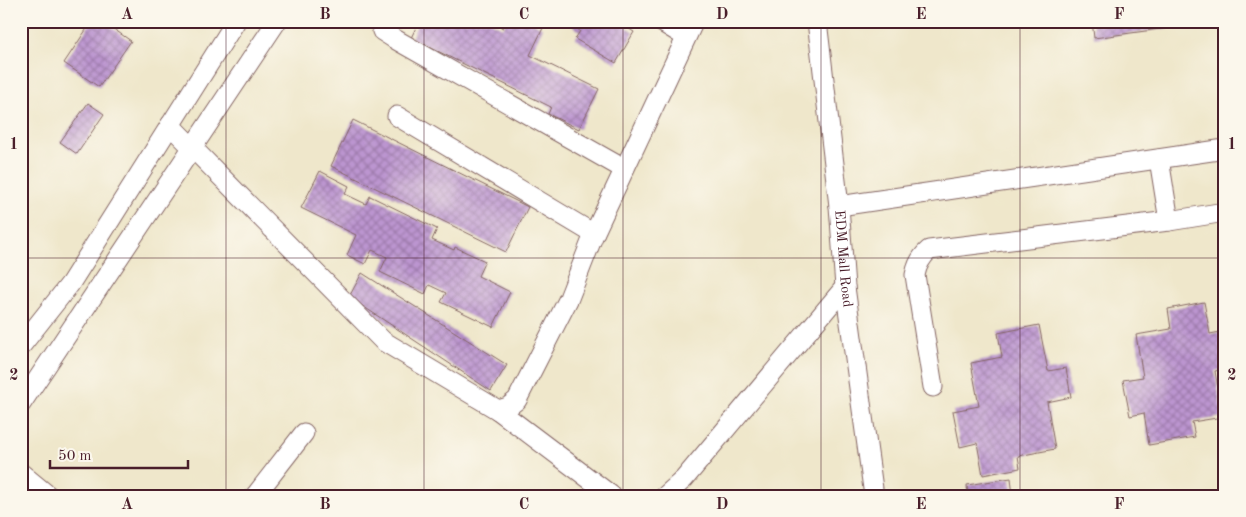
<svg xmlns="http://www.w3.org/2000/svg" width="1246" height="517" font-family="'Old Standard TT',serif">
  <defs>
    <pattern id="building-cross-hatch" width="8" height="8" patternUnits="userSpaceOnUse" patternTransform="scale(1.25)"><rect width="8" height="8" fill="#bc95d0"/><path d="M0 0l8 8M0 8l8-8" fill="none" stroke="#9b79a9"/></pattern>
  </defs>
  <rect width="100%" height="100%" fill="#fbf7ec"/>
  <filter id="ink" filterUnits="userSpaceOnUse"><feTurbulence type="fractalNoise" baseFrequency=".02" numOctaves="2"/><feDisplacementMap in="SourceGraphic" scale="10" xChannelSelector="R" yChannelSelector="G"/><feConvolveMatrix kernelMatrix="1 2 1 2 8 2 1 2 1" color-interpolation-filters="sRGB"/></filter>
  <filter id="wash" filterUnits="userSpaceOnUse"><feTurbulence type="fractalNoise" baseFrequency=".0096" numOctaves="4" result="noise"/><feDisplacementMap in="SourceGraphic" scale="20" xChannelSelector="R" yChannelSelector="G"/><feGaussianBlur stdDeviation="1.12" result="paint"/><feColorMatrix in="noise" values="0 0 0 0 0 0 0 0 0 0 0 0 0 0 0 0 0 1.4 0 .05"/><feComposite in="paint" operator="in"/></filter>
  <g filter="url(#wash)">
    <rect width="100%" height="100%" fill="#efe7cb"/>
    <g id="blocks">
      <g fill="url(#building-cross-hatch)">
        <path d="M92,21H102L131,41L99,87L64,63Z"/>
        <path d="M419,21H464L467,23L468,21H489L503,28L506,21H530L543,28L530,55L599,89L579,129L548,114L551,107L411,38Z"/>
        <path d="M564,21H617L634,32L616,63L575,39L580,31Z"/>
        <path d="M1092,21H1174L1175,27L1094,38Z"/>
        <path d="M88,103L104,114L77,154L60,142Z"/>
        <path d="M353,120L528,207L506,252L331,166Z"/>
        <path d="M320,171L349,186L345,194L366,204L370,196L437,229L432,240L454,250L455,247L485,261L478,276L510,292L493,327L441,302L446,293L429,285L425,294L380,272L387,257L372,250L365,264L347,255L356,235L301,208Z"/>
        <path d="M362,273L507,365L491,391L349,297Z"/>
        <path d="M1204,302L1210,334L1225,331V369L1215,371L1223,417L1192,422L1195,437L1149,445L1144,413L1130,416L1123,380L1143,377L1136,335L1171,329L1168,309Z"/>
        <path d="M1039,325L1048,371L1066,368L1071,397L1047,402L1055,449L1018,456L1020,468L983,475L977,443L960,447L953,411L979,406L971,363L1002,357L998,333Z"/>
        <path d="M1011,478L1013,496H968L967,485Z"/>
      </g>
    </g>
  </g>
  <g filter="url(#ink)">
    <use href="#blocks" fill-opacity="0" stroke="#846563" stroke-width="1"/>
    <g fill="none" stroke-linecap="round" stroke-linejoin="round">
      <g stroke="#846563" stroke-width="21">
        <g id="minor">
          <path d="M388,21L382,31L393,38L624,169"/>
          <path d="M660,21L686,37"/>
          <path id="s1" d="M817,21L839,206L845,287L874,496"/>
          <path d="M397,116L594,234"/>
          <path d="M170,125L383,341L498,410L508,407L517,400L569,298L594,234L694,21"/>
          <path d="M1159,159L1169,221"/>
          <path d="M839,206L1225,149"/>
          <path d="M21,346L70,284L236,21"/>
          <path d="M933,387L915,275C917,264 921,257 929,250L1169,221L1225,212"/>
          <path d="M21,404L277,21"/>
          <path d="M498,410L612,496"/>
          <path d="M21,473L49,496"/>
          <path d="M255,496L304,433"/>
          <path d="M665,496L684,479L845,287"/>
        </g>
      </g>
      <use href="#minor" stroke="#fff" stroke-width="19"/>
    </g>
  </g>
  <path fill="none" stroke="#4a1f2b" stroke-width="1" stroke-opacity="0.55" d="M226,21V496M424,21V496M623,21V496M821,21V496M1020,21V496M21,258H1225"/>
  <g text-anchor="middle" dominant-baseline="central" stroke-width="4" stroke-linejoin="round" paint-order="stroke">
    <g font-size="14" fill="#4a1f2b" stroke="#fbf7ec">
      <text stroke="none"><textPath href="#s1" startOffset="239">EDM Mall Road</textPath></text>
    </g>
  </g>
  <rect width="1246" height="517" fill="none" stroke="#fbf7ec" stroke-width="55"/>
  <path d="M50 460v8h138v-8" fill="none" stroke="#4a1f2b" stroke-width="2.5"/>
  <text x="58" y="460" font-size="15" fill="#4a1f2b" stroke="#fbf7ec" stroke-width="4" paint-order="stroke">50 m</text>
  <rect x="28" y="28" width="1190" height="462" fill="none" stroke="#4a1f2b" stroke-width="2"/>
  <g font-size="16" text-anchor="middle" font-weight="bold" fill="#4a1f2b">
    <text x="127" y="19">A</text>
    <text x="325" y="19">B</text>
    <text x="524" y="19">C</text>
    <text x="722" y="19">D</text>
    <text x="921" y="19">E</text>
    <text x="1119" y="19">F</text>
    <text x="14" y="149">1</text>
    <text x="1232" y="149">1</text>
    <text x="14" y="380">2</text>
    <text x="1232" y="380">2</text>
    <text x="127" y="509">A</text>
    <text x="325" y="509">B</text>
    <text x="524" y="509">C</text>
    <text x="722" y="509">D</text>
    <text x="921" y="509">E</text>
    <text x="1119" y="509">F</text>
  </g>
</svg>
